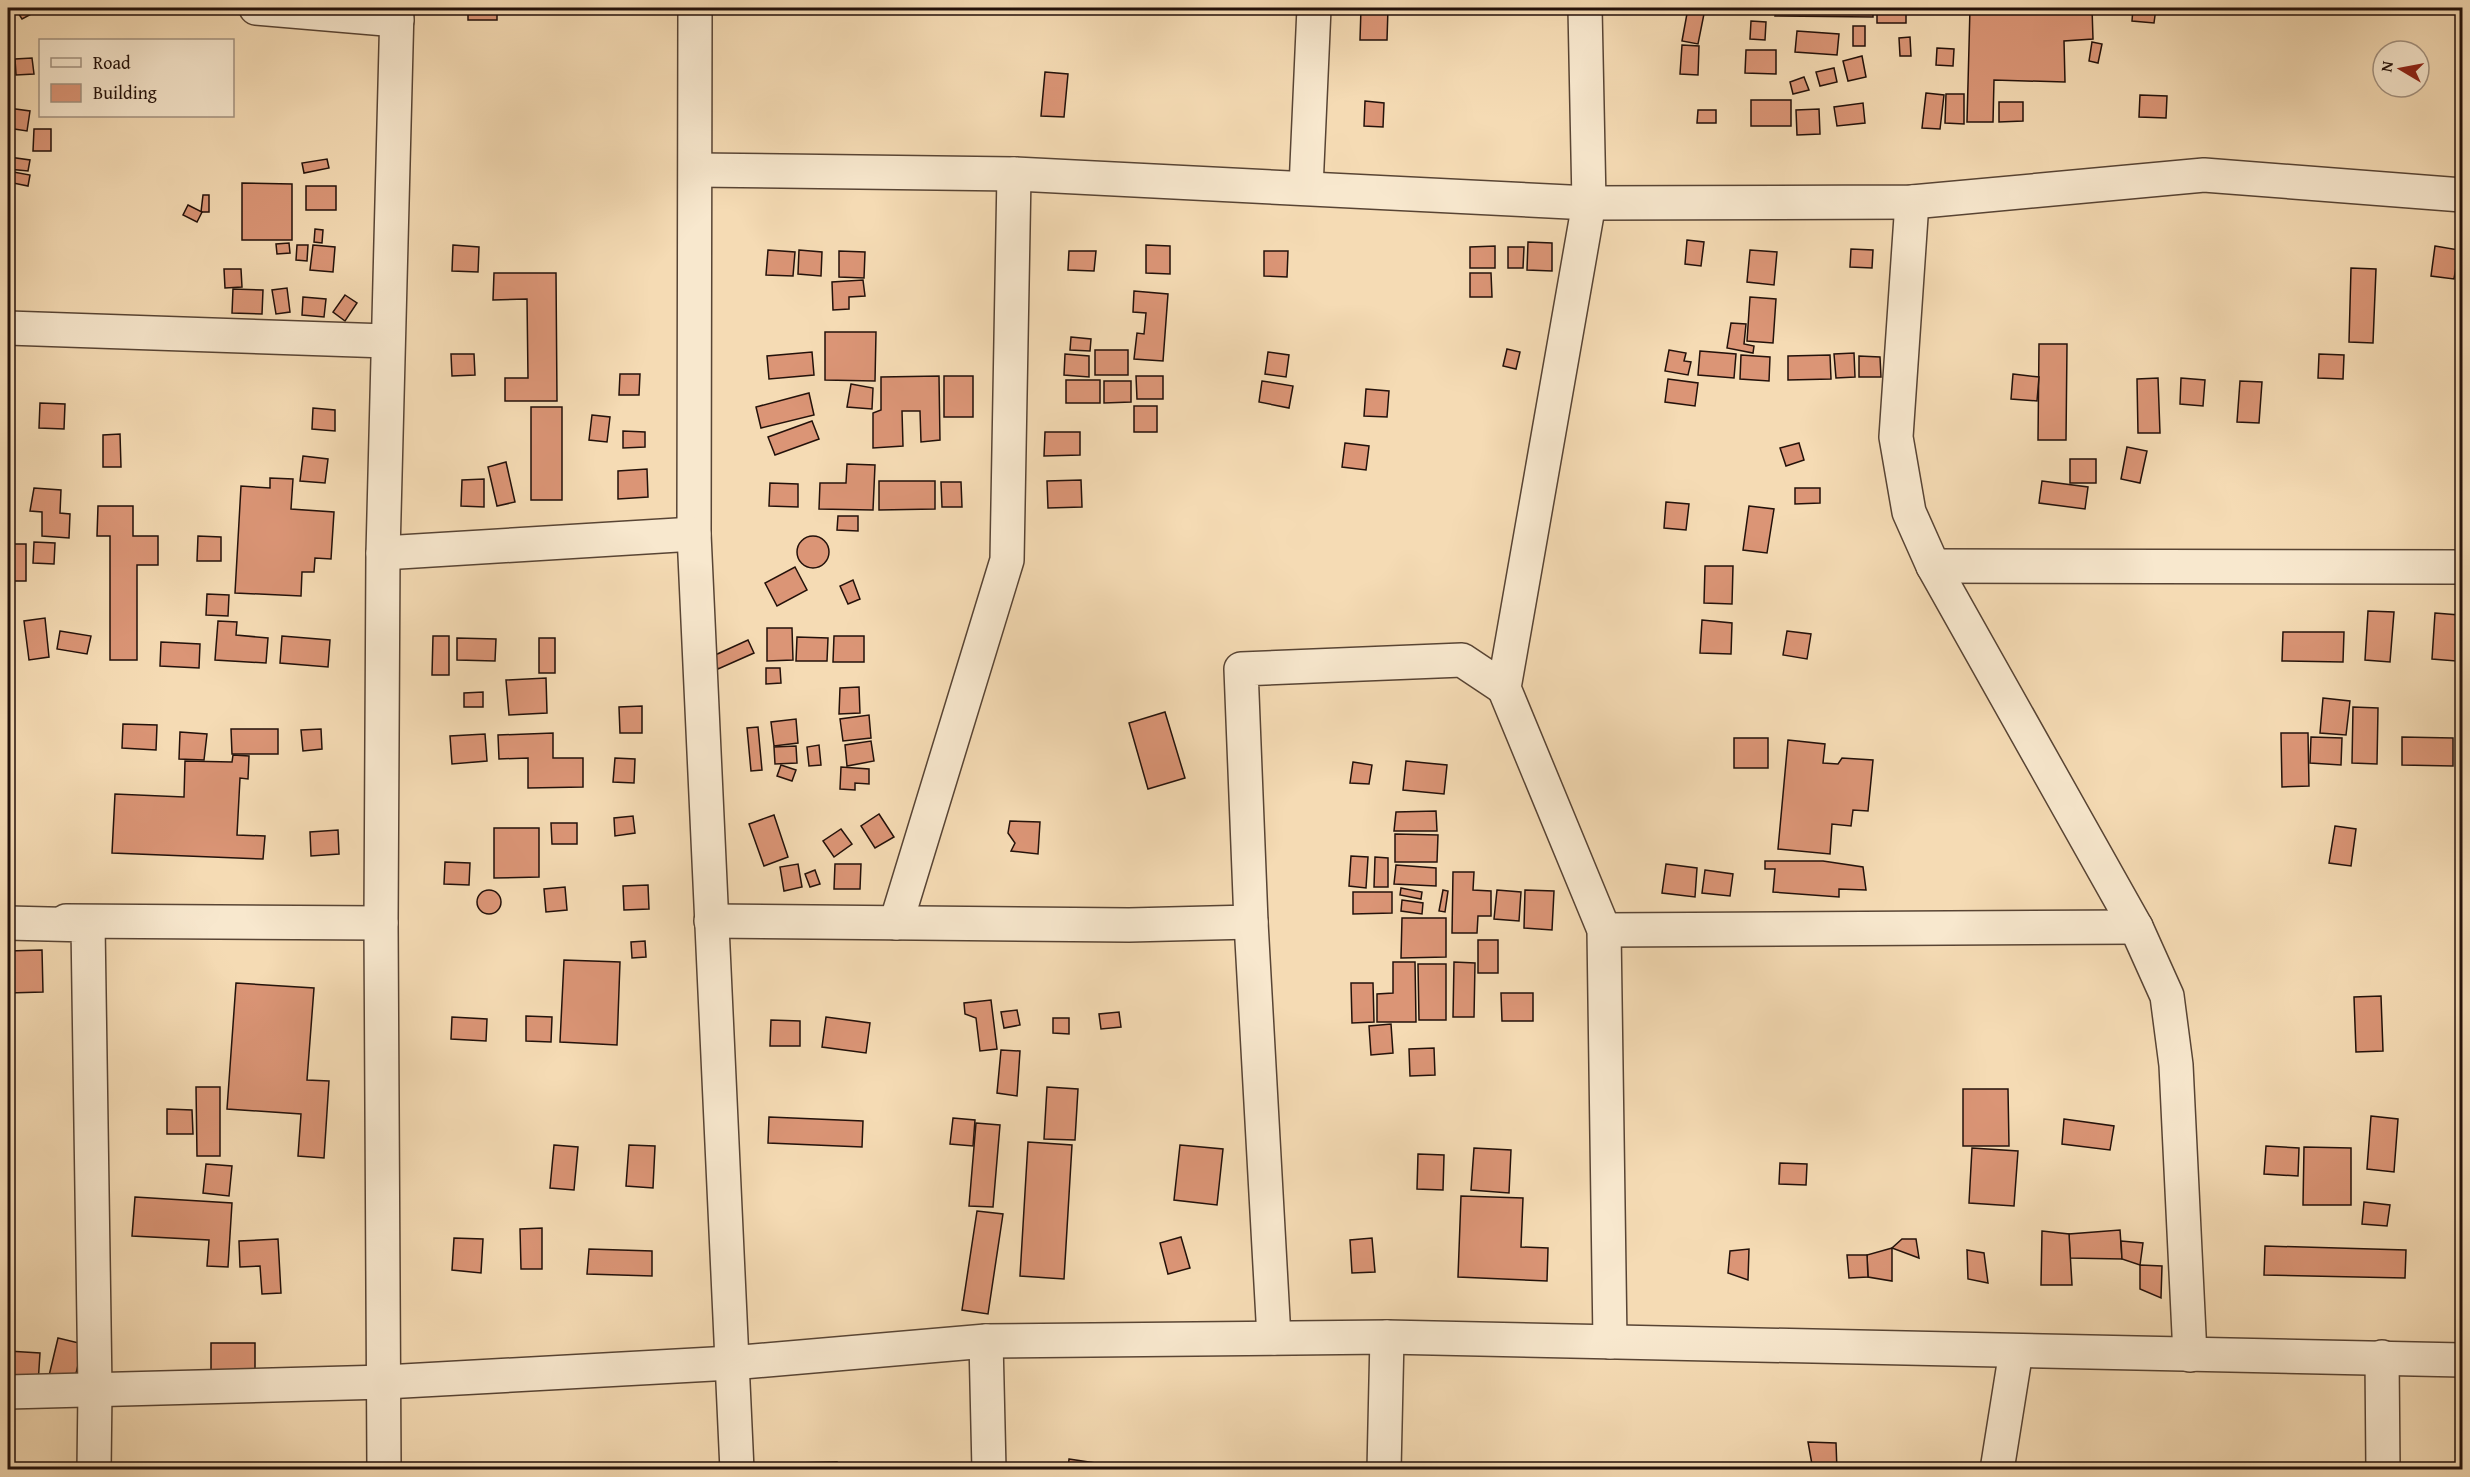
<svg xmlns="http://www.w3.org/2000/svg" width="2470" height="1477" font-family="'Gentium Book Plus',serif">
  <rect width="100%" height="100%" fill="#f5dbb4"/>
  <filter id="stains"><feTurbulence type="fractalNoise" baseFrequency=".00333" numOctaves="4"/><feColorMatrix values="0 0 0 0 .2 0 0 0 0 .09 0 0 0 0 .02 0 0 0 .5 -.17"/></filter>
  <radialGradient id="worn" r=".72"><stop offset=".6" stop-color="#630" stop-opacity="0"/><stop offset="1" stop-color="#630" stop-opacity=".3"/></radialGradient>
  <g fill="#db9576" stroke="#23110a" stroke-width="1.5">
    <path d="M15,8H38L39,10L22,19Z"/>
    <rect x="468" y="8" width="29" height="12"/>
    <path d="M1361,8H1388L1387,40H1360Z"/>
    <path d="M1688,8L1705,9L1698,44L1682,41Z"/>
    <path d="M1741,8H1768V12L1741,11Z"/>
    <path d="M1776,8H1873V17L1775,16Z"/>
    <rect x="1877" y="8" width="29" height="15"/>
    <path d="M1970,8H2092L2093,39L2064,41L2065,82L1994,80L1993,122H1967Z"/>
    <path d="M2133,8H2156L2154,23L2132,21Z"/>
    <path d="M1751,21L1766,22L1765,40L1750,39Z"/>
    <rect x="1853" y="26" width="12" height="20"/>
    <path d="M1797,31L1839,34L1837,55L1795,52Z"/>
    <path d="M1910,37L1911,56H1900L1899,38Z"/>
    <path d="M2092,42L2102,44L2098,63L2089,61Z"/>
    <path d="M1682,45L1699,46L1698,75L1680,74Z"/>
    <path d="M1937,48L1954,49L1953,66L1936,65Z"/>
    <path d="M1746,50H1776V74L1745,73Z"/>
    <path d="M1862,56L1866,77L1848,81L1843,61Z"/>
    <path d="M32,58L34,74L16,75L15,59Z"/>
    <path d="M1834,68L1837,82L1820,86L1816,72Z"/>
    <path d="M1045,72L1068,74L1064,117L1041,116Z"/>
    <path d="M1804,77L1809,90L1793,94L1790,82Z"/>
    <path d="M1926,93L1944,95L1940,129L1922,128Z"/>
    <path d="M1946,94H1964V124L1945,123Z"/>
    <path d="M2140,95L2167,96L2166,118L2139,117Z"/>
    <rect x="1751" y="100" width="40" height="26"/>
    <path d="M1365,101L1384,103L1383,127L1364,126Z"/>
    <path d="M1999,102H2023V121L1999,122Z"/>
    <path d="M1863,103L1865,123L1837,126L1834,107Z"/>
    <path d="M8,108L30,111L27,131L8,128Z"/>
    <path d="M1819,109L1820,134L1797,135L1796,110Z"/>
    <path d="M1698,110H1716V123H1697Z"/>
    <path d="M34,129H51V151H33Z"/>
    <path d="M9,157L30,160L28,171L8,169Z"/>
    <path d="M327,159L329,168L304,173L302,163Z"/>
    <path d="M8,171L30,175L28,186L8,182Z"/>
    <path d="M242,183L292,184V240H242Z"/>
    <rect x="306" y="186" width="30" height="24"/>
    <path d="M203,195H209V212H201Z"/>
    <path d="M188,205L202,212L197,222L183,215Z"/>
    <path d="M315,229L323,230L322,243L314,242Z"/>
    <path d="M1687,240L1704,242L1701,266L1685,264Z"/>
    <path d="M1528,242L1552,243V271L1527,270Z"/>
    <path d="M289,243L290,253L277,254L276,244Z"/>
    <path d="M297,245H308L307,261L296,260Z"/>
    <path d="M313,245L335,247L333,272L310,270Z"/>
    <path d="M453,245L479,247L478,272L452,271Z"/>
    <path d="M1146,245L1170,246V274L1146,273Z"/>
    <path d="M1495,246V268H1470V247Z"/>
    <path d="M2435,246L2459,250L2454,279L2431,276Z"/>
    <path d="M1508,247H1524L1523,268H1508Z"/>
    <path d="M1851,249L1873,250L1872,268L1850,267Z"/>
    <path d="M768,250L795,252L793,276L766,275Z"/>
    <path d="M799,250L822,252L821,276L798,274Z"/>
    <path d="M1750,250L1777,252L1774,285L1747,282Z"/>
    <path d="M839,251L865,252L864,278L839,277Z"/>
    <path d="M1069,251H1096L1094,271L1068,270Z"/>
    <path d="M1264,251H1288L1287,277L1264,276Z"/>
    <path d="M2351,268L2376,269L2373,343L2349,342Z"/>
    <path d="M224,269H241L242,287L225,288Z"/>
    <path d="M494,273H556L557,401H505V378H528L527,299L493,300Z"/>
    <path d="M1470,273H1491L1492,297H1470Z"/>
    <path d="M863,280L865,296L849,297V309L833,310L832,282Z"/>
    <path d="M287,288L290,312L276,314L272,290Z"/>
    <path d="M233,289L263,290L262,314L232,313Z"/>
    <path d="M1134,291L1168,294L1163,361L1134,359L1137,333L1144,334L1146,313L1133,312Z"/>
    <path d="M345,295L357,303L345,321L333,312Z"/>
    <path d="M303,297L326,299L324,317L302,315Z"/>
    <path d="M1750,297L1776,299L1773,343L1747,341Z"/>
    <path d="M1731,323L1746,324L1744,344L1754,346L1753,353L1727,348Z"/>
    <path d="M825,332H876L875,381L825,380Z"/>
    <path d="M1071,337L1091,339L1090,351L1070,350Z"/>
    <path d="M2039,344H2067L2066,440H2038Z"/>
    <path d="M1507,349L1520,352L1516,369L1503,366Z"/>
    <rect x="1095" y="350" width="33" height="25"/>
    <path d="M1669,350L1686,353L1684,361L1691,362L1688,375L1665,371Z"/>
    <path d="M1700,351L1736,354L1734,378L1698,375Z"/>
    <path d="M812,352L814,375L769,379L767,356Z"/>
    <path d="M1268,352L1289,355L1286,377L1265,374Z"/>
    <path d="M1854,353L1855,377L1836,378L1834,354Z"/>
    <path d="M451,354H474L475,375L452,376Z"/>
    <path d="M1065,354L1089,356V377L1064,375Z"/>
    <path d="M2319,354L2344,355L2343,379L2318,378Z"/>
    <path d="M1741,355L1770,357L1769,381L1740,379Z"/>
    <path d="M1830,355L1831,379L1788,380V356Z"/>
    <path d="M1859,356L1880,357L1881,377H1859Z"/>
    <path d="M620,374H640L639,395H619Z"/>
    <path d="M2013,374L2039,377L2037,401L2011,399Z"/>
    <path d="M939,376L940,440L921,442L920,411H902L903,446L873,448V413L881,410V377Z"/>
    <rect x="944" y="376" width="29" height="41"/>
    <path d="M1136,376H1163V399H1137Z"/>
    <path d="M2158,378L2160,433H2138L2137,379Z"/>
    <path d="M2181,378L2205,380L2203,406L2180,404Z"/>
    <path d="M1668,379L1698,383L1695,406L1665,402Z"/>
    <rect x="1066" y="380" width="34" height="23"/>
    <path d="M1104,381H1131V402L1104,403Z"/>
    <path d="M1262,381L1293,386L1289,408L1259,402Z"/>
    <path d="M2240,381L2262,382L2259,423L2237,422Z"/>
    <path d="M851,384L873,388L872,409L847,407Z"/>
    <path d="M1366,389L1389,391L1387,417L1364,416Z"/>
    <path d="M809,393L814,415L761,428L756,407Z"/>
    <path d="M40,403L65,404L64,429L39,428Z"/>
    <rect x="1134" y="406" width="23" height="26"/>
    <rect x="531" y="407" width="31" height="93"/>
    <path d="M313,408L335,410V431L312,429Z"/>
    <path d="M592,415L610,417L607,442L589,440Z"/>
    <path d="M812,421L819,439L775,455L768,437Z"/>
    <path d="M623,431L645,432V447L623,448Z"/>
    <path d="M1045,432H1080V455L1044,456Z"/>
    <path d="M120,434L121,467H103V435Z"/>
    <path d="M1345,443L1369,446L1366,470L1342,467Z"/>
    <path d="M1799,443L1804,460L1786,466L1780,448Z"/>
    <path d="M2127,447L2147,451L2140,483L2121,479Z"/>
    <path d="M303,456L328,459L325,483L300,481Z"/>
    <rect x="2070" y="459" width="26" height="24"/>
    <path d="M506,462L515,502L497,506L488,467Z"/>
    <path d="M847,464L875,465L873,510L819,509L820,483H846Z"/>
    <path d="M647,469L648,497L618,499V471Z"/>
    <path d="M270,478L293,479L291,509L334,512L331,559L315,558L314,572H302L301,596L235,593L241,486L270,488Z"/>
    <path d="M484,479V507L461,506L462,480Z"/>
    <path d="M1081,480L1082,507L1048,508L1047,481Z"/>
    <path d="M879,481H935V509L879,510Z"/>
    <path d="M2042,481L2088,487L2085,509L2039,503Z"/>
    <path d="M941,482H961L962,507H942Z"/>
    <path d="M770,483L798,484V507L769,506Z"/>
    <path d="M34,488L61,490L60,513L70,514L69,538L42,536V512L30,511Z"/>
    <path d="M1795,488H1820V503L1795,504Z"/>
    <path d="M1666,502L1689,504L1686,530L1664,528Z"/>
    <path d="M98,506H133V536H158V565H137V660H110V536H97Z"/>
    <path d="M1749,506L1774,509L1767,553L1743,550Z"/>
    <path d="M838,516H858V531L837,530Z"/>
    <path d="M198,536L221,537V561H197Z"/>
    <circle cx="813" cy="552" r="16"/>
    <path d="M34,542L55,543L54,564L33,563Z"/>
    <rect x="8" y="544" width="18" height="37"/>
    <path d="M1705,566H1733L1732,604L1704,603Z"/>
    <path d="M795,567L807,590L777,606L765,583Z"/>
    <path d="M853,580L860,599L848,604L840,586Z"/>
    <path d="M207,594L229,595L228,616L206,615Z"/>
    <path d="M2368,611L2394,612L2390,662L2365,660Z"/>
    <path d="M2435,613L2459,615L2456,661L2432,659Z"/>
    <path d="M45,618L49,657L29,660L24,621Z"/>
    <path d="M1702,620L1732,623L1731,654L1700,653Z"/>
    <path d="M218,621L237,622L236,635L268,638L266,663L215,660Z"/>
    <path d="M767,628H792L793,660L767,661Z"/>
    <path d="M60,631L91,636L87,654L57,649Z"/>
    <path d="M1787,631L1811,634L1807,659L1783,655Z"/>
    <path d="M2283,632H2344L2343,662L2282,661Z"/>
    <path d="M282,636L330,640L328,667L280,663Z"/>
    <path d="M433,636H449V675H432Z"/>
    <path d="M834,636H864V662H833Z"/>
    <path d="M797,637L828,638L827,661H796Z"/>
    <path d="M457,638L496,639L495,661L457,660Z"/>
    <rect x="539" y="638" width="16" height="35"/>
    <path d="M748,640L754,653L718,669L713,656Z"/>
    <path d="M161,642L200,644L199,668L160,666Z"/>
    <path d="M766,668H780L781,683L766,684Z"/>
    <path d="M546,678L547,713L509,715L506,680Z"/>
    <path d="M859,687L860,713L839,714L840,688Z"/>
    <path d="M483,692V707H464V693Z"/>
    <path d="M2323,698L2350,701L2346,735L2320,733Z"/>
    <path d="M642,706V733H620L619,707Z"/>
    <path d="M2353,707L2378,708L2377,764L2352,763Z"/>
    <path d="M1165,712L1185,778L1148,789L1129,723Z"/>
    <path d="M869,715L871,738L843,741L840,719Z"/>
    <path d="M796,719L798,743L774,746L771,722Z"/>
    <path d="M123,724L157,725L156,750L122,748Z"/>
    <path d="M758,727L762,770L751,771L747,728Z"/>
    <path d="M231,729H278V754H232Z"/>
    <path d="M321,729L322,749L303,751L301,730Z"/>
    <path d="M180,732L207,734L204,760L179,759Z"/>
    <path d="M553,733V758H583V787L528,788V758L499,759L498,735Z"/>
    <path d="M2281,733H2308L2309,786L2282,787Z"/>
    <path d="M485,734L487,761L452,764L450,736Z"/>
    <path d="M2311,737L2342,738L2341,765L2310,763Z"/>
    <path d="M2402,737L2453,738V766L2402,765Z"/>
    <rect x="1734" y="738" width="34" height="30"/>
    <path d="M1788,740L1825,744L1823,763L1838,764L1842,758L1873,760L1868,811L1853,810L1851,826L1832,824L1830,854L1778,849Z"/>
    <path d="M871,741L874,761L847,766L845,745Z"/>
    <path d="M819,745L821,765L809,766L807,747Z"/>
    <path d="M796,746L797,763L775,764L774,747Z"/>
    <path d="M233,755L249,756L248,779L240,778L237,835L265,836L263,859L112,853L115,794L184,797L185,761L232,762Z"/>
    <path d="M615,758L635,759L634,783L613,782Z"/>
    <path d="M1406,761L1447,765L1444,794L1403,790Z"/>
    <path d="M1353,762L1372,765L1369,784L1350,783Z"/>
    <path d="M781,765L796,770L792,781L777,776Z"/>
    <path d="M841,767L869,769V784L855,783V790L840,789Z"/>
    <path d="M1436,811L1437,831H1394L1396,812Z"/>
    <path d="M879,814L894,837L875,848L861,826Z"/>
    <path d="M774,815L788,857L764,866L749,824Z"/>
    <path d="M633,816L635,833L615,836L614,818Z"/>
    <path d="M1010,821L1040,822L1038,854L1011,851L1015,843L1008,833Z"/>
    <path d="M551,823H577V844H552Z"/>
    <path d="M2335,826L2356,829L2351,866L2329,863Z"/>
    <path d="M494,828H539V877L494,878Z"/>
    <path d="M841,829L852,844L834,857L823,841Z"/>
    <path d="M338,830L339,854L311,856L310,832Z"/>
    <path d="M1395,834L1438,835L1437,862H1395Z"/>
    <path d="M1351,856L1368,857L1366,888L1349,886Z"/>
    <path d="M1375,857L1388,858V887H1374Z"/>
    <path d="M1765,861H1823L1863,867L1866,890L1839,889V897L1773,892L1775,869H1765Z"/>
    <path d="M445,862L470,863L469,885L444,884Z"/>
    <path d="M798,864L802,887L784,891L780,867Z"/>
    <path d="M835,864H861L860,889H834Z"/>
    <path d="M1666,864L1697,868L1695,897L1662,893Z"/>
    <path d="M1396,865L1436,868V886L1394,884Z"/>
    <path d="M815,870L820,884L810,887L805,874Z"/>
    <path d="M1705,870L1733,874L1730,896L1702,893Z"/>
    <path d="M1453,872H1474L1473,890L1491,891V916H1478L1477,933H1452Z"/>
    <path d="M648,885L649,909L624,910L623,886Z"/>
    <path d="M565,887L567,910L546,912L544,889Z"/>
    <path d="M1401,888L1422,892L1421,899L1400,895Z"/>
    <circle cx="489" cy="902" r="12"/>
    <path d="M1443,890L1448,891L1445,912L1439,911Z"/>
    <path d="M1497,890L1521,892L1519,921L1494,919Z"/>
    <path d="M1525,890L1554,891L1552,930L1524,928Z"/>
    <path d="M1353,892H1392V913L1353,914Z"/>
    <path d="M1402,900L1423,903L1422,914L1401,911Z"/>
    <path d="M1402,918H1446V957L1401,958Z"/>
    <rect x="1478" y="940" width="20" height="33"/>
    <path d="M645,941L646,957L632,958L631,942Z"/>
    <path d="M42,950L43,992L8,993V951Z"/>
    <path d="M564,960L620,962L617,1045L560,1042Z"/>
    <path d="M1393,962H1415L1416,1022H1377V994L1393,993Z"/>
    <path d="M1454,962L1475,963L1474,1017H1453Z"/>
    <path d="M1418,964H1446V1020H1419Z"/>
    <path d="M236,983L314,988L307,1080L329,1081L324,1158L298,1156L301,1114L227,1109Z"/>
    <path d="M1351,983H1373L1374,1022L1352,1023Z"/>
    <path d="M1501,993H1533V1021H1502Z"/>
    <path d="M2381,996L2383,1051L2356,1052L2354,997Z"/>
    <path d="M991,1000L997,1049L980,1051L976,1018L965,1014L964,1003Z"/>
    <path d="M1017,1010L1020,1025L1004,1028L1001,1012Z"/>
    <path d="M1119,1012L1121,1027L1101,1029L1099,1014Z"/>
    <path d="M526,1016L552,1017L551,1042L526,1041Z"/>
    <path d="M452,1017L487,1019L486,1041L451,1039Z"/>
    <path d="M826,1017L870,1023L866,1053L822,1047Z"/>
    <path d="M1053,1018H1069V1034L1053,1033Z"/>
    <path d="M771,1020L800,1021V1046H770Z"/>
    <path d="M1391,1024L1393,1053L1371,1055L1369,1026Z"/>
    <path d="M1434,1048L1435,1075L1410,1076L1409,1049Z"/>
    <path d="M1001,1050L1020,1051L1017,1096L997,1093Z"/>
    <path d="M196,1087H220V1156H197Z"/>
    <path d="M1047,1087L1078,1089L1075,1140L1044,1139Z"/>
    <path d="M1963,1089H2008L2009,1146H1963Z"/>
    <path d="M167,1109L192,1110L193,1134H167Z"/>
    <path d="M2371,1116L2398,1119L2394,1172L2367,1169Z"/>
    <path d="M769,1117L863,1121L862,1147L768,1143Z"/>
    <path d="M953,1118L975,1120L973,1146L950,1144Z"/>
    <path d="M2064,1119L2114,1126L2110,1150L2062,1144Z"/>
    <path d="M976,1123L1000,1125L993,1207L969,1206Z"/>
    <path d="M1028,1142L1072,1145L1064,1279L1020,1276Z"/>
    <path d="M554,1145L578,1147L574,1190L550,1188Z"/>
    <path d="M629,1145L655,1146L653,1188L626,1186Z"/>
    <path d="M1180,1145L1223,1149L1217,1205L1174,1200Z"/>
    <path d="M2266,1146L2299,1148L2298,1176L2264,1174Z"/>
    <path d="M2304,1147L2351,1148V1205H2303Z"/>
    <path d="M1474,1148L1511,1150L1509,1193L1471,1190Z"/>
    <path d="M1972,1148L2018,1151L2014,1206L1969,1203Z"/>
    <path d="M1418,1154L1444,1155L1443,1190L1417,1189Z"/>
    <path d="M1780,1163L1807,1164L1806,1185L1779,1184Z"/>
    <path d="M206,1164L232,1166L229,1196L203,1193Z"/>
    <path d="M1461,1196L1523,1198L1521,1247L1548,1248L1547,1281L1458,1277Z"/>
    <path d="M135,1197L232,1203L228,1267L207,1266L209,1240L132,1236Z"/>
    <path d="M2364,1202L2390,1205L2387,1226L2362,1224Z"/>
    <path d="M977,1211L1003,1214L988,1314L962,1310Z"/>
    <path d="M542,1228V1269H521L520,1229Z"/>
    <path d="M2120,1230L2122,1259L2070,1258L2069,1234Z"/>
    <path d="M2042,1231L2069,1234L2072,1285H2041Z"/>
    <path d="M1181,1237L1190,1268L1168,1274L1160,1243Z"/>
    <path d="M454,1238L483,1239L481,1273L452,1270Z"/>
    <path d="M1372,1238L1375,1272L1352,1273L1350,1240Z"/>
    <path d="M278,1239L281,1293L262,1294L260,1266L240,1267L239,1241Z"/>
    <path d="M1902,1239H1916L1919,1258L1892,1248Z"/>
    <path d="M2121,1241L2143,1243L2140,1265L2122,1259Z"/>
    <path d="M2265,1246L2406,1250L2405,1278L2264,1275Z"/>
    <path d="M1892,1248V1281L1868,1277L1867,1255Z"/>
    <path d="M589,1249L652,1251V1276L587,1274Z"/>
    <path d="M1749,1249L1748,1280L1728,1273L1730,1251Z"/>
    <path d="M1967,1250L1984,1253L1988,1283L1968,1279Z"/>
    <path d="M1847,1255H1867L1868,1277L1849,1278Z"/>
    <path d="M2140,1265L2162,1266L2161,1298L2140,1289Z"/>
    <path d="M58,1338L83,1344L73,1386L48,1380Z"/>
    <path d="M211,1343H255V1371L211,1370Z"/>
    <path d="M8,1351L40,1353L38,1384L8,1383Z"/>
    <path d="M1808,1442L1836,1443L1837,1470H1813Z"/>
    <path d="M1069,1459L1095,1463L1094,1470H1068Z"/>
    <path d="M837,1462V1470H795V1463Z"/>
    <path d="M704,1463V1470H651V1466Z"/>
    <path d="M1451,1464L1552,1469L1451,1470Z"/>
  </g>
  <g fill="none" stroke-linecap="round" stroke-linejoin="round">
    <g stroke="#584434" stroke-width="36">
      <g id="street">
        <path d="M256,8L397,20"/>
        <path d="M695,8L694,534L737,1470"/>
        <path d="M1585,8L1589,203L1504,688L1604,930L1610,1342"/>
        <path d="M696,170L1014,174L1589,203L1912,202L2204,175L2462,195"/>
        <path d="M1306,188L1314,8"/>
        <path d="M1912,202L1896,437L1909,512L1933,566L2136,927L2167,996L2176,1065L2190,1355"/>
        <path d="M8,328L387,341"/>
        <path d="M383,553L694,534"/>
        <path d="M1933,566L2462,567"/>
        <path d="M66,921L381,923"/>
        <path d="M711,921L1129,925L1251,922L1241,669L1462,660L1504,688"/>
        <path d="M1251,922L1274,1338"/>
        <path d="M8,923L88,925L95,1390L94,1470"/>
        <path d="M896,923L1007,560L1014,174"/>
        <path d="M1604,930L2136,927"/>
        <path d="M986,1341L989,1470"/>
        <path d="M2382,1357L2383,1470"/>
        <path d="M8,1392L385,1382L731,1363L986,1341L1387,1337L2462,1360"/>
        <path d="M384,1470L381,923L383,553L397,8"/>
        <path d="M1384,1470L1387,1337"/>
        <path d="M1997,1470L2016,1351"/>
      </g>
    </g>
    <use href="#street" stroke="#f8e8ce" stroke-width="33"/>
  </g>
  <rect width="2470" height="1477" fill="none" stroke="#f5dbb4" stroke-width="30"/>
  <rect x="9" y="9" width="2452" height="1459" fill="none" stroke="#23110a" stroke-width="3"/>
  <rect x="15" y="15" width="2440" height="1447" fill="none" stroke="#23110a" stroke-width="1.5"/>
  <rect x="39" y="39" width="195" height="78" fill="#f8e8ce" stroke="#a39280" stroke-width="1.5"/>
  <rect x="51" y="58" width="30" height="9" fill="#f8e8ce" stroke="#a39280" stroke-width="1.5"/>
  <text x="93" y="69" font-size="18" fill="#23110a">Road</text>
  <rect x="51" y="84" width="30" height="18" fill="#db9576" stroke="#a39280" stroke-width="1.5"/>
  <text x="93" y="99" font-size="18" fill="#23110a">Building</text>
  <g transform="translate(2401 69) rotate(280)"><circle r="28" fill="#f8e8ce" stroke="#a39280" stroke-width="1.5"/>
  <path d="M0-4.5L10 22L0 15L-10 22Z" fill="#8f2418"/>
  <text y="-9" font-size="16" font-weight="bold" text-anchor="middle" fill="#23110a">N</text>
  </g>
  <rect width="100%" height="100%" filter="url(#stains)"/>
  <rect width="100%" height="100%" fill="url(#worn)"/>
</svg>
